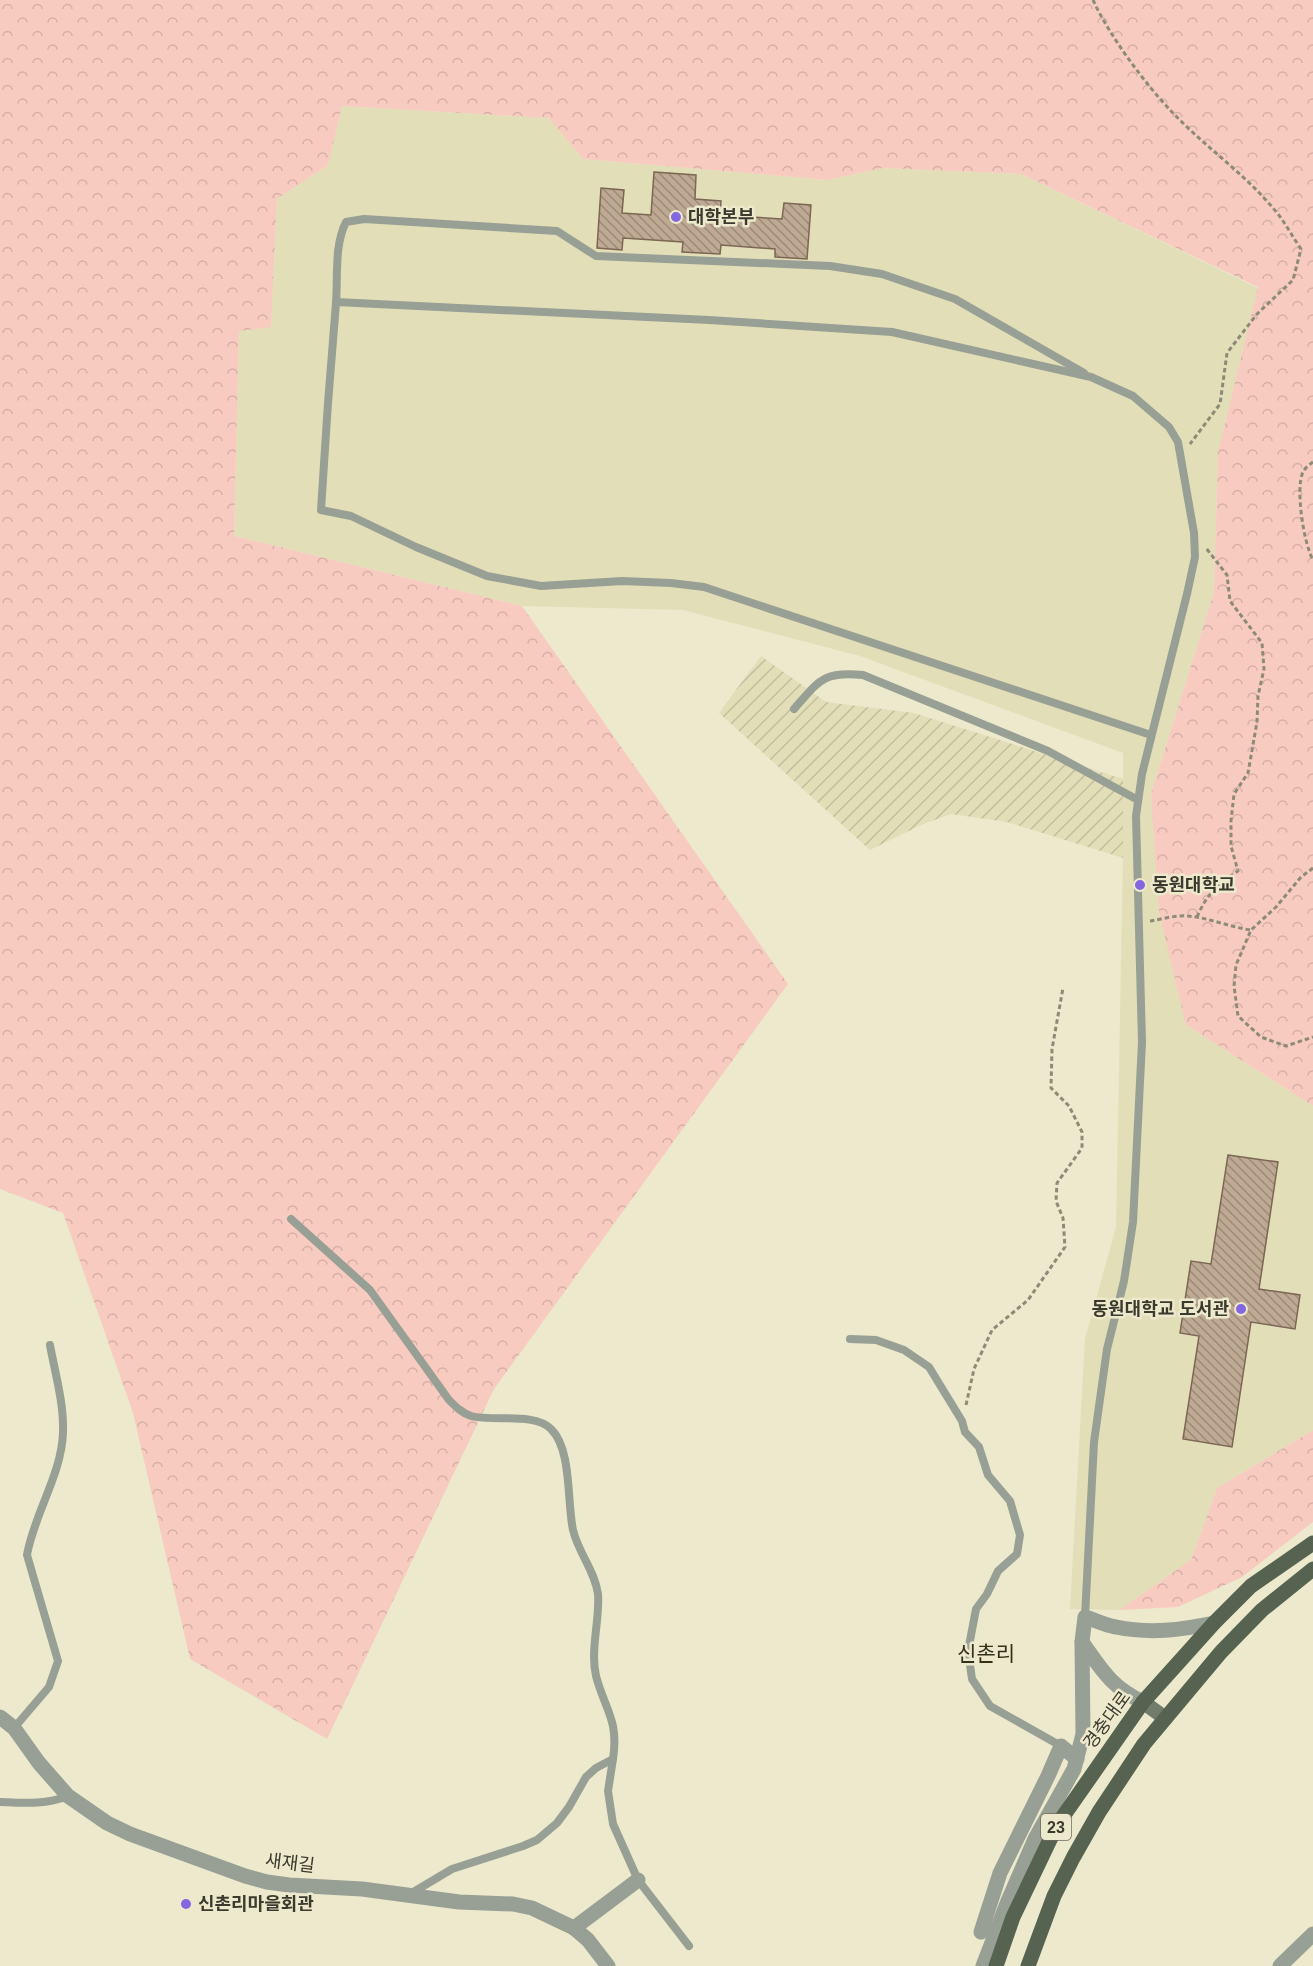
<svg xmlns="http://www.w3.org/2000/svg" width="1313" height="1966" font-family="Helvetica,'Noto Sans KR',sans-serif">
  <defs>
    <pattern id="industrial-furrows" width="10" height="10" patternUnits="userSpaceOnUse" patternTransform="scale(1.5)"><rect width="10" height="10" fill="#e2deb8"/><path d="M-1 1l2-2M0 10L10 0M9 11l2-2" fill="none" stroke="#c3bf9e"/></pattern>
    <pattern id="forest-crowns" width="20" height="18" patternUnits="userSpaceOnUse" patternTransform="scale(1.5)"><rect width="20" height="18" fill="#f8cbc1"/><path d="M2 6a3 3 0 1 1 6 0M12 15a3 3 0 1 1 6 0" fill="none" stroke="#d6afa6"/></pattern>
    <pattern id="building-back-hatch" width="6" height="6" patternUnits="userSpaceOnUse" patternTransform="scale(1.5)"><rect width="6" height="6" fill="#bea993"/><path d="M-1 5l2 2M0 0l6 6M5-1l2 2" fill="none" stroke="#9c8b78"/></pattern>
  </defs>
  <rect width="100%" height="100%" fill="#ede9cc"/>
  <path fill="#e2deb8" d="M342,106L549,118L583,159L828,180L883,168L1021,174L1258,288L1218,452L1214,592L1151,794L1186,1025L1313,1106V1430L1217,1488L1191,1560L1119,1610L1070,1609L1085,1339L1116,1227L1123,858V753L860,656L683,610L522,606L234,536L239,331L271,326L277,199L328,165Z"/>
  <path fill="url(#industrial-furrows)" d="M761,656L826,702L914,713L1123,779V858L1007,822L951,814L921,825L870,850L719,713Z"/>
  <g fill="url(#forest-crowns)">
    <path d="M0,0H1313V1106L1186,1025L1159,912L1151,794L1214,592L1218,452L1258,287L1021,174L883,168L828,180L583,159L549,118L342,106L328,165L277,199L271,327L239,331L234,536L522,606L788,984L494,1389L327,1739L190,1659L133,1413L63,1213L0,1189Z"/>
    <path d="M1313,1430V1522L1242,1577L1178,1607L1119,1610L1191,1560L1217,1488Z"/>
  </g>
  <g fill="url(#building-back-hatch)" stroke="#7b6753" stroke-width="1.5">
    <path d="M654,172L696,175L695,199L721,201L720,215L782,219L784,203L811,205L807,259L775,257V249L721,245L720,254L682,252L683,242L623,238L622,250L597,248L601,188L624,190L622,213L651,215Z"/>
    <path d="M1228,1155L1278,1162L1259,1289L1300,1295L1295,1329L1251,1322L1232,1447L1183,1439L1199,1336L1180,1333L1191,1261L1211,1264Z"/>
  </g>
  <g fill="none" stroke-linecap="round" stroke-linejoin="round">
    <g stroke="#8d8a77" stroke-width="3" stroke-dasharray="4.5 3" stroke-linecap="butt">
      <path d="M1093,0C1109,35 1145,84 1172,112C1207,149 1251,178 1281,218C1288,228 1294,239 1301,249L1293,280L1257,314L1227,353L1220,404L1190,444"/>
      <path d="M1313,462C1310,464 1305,468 1303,472C1295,489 1304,544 1313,560"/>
      <path d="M1313,868L1301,877L1276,907L1251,930L1236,965L1234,986L1238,1016L1261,1037L1286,1046L1313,1037"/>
      <path d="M1197,917C1207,894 1217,885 1238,871L1231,846V821L1234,794L1248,773L1257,722L1258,696L1264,669L1262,643L1230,601L1227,575L1206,548"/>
      <path d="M1150,921C1162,919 1176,915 1188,916C1210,918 1229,927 1251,930"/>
      <path d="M966,1405L974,1369L992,1330L1028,1300L1065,1247L1063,1218L1056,1201L1057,1183L1082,1148V1132L1069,1106L1051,1088L1052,1049L1063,988"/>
    </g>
    <g stroke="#989f94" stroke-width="8">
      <path d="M336,302L709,320L892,332L1091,377L1133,396L1169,427L1178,442L1194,533L1195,557L1187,594L1142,774L1136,816L1142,1042L1133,1222L1124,1281L1107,1349L1094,1442L1085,1617"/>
      <path d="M1084,373L955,299L882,274L830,266L596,256L557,231L364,219L346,222C334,246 338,277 336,303C330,372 325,441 321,510L351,516L416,547L487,576L541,586L622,581L671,583L704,587L1151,735"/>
      <path d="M794,709C819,681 822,671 863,675L1048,751L1138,800"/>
      <path d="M291,1219L370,1290L449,1400C456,1407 462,1413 471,1416C493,1422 534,1412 551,1429C572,1449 567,1503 573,1530C578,1552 595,1571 598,1594C600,1620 590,1649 596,1676C605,1710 619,1720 613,1759L596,1768L586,1777L569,1807L557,1823L537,1840L523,1846L452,1869L410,1894"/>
      <path d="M850,1339L876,1340L904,1350L929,1367L962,1421L965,1432L979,1447L988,1475L1010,1501L1020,1535L1017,1554L998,1571L987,1594L976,1609L968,1651L972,1679L990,1706L1061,1746"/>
      <path d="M14,1728L49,1687L58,1661L27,1555C34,1514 62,1474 63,1432C64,1403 55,1373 50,1345"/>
      <path d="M613,1759L608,1791L613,1824L638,1880L689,1946"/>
      <path d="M0,1802C24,1803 45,1805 68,1796"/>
    </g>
    <g stroke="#989f94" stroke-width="15">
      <path d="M1143,1702C1111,1687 1102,1670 1082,1642L1085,1617C1095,1620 1105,1625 1116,1627C1150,1634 1181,1630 1214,1623"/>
      <path d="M0,1717L14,1728L39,1763L68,1796L107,1823L130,1834L245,1876L267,1882L289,1885L362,1889L459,1902L513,1904L532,1908L574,1928L588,1940L608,1966"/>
      <path d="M574,1928L638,1880"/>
      <path d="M981,1932L1000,1873L1048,1776L1061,1746L1077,1759"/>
      <path d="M1280,1966L1313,1934"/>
    </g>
    <path stroke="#989f94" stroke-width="15" d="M983,1966L1008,1901L1035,1839L1074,1769L1083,1734L1082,1642"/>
    <path stroke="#717c6d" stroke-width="15" d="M1143,1702L1165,1718"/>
    <g stroke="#566351" stroke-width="15">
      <path d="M996,1966L1013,1917L1057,1825L1143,1702L1214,1623L1251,1586L1313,1543"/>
      <path d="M1028,1966L1054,1896L1073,1858L1099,1812L1144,1744L1221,1652L1262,1610L1313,1569"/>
    </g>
  </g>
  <g fill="#8466e1" stroke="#ede9cc" stroke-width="2">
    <circle cx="676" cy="217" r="6"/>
    <circle cx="1140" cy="885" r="6"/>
    <circle cx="1241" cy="1309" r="6"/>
    <circle cx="186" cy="1904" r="6"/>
  </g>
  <g text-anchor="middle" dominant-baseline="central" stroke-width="5" stroke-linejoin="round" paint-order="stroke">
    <rect fill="#ede9cc" stroke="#706e5d" stroke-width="1.5" x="1041" y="1814" width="30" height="26" rx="4.5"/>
    <g font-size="16" font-weight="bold" fill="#3b3a2e">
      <text x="1056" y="1827">23</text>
    </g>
    <g font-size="18" font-weight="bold" fill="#3b3a2e" stroke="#ede9cc" text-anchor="start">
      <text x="688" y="217">대학본부</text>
      <text x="1152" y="885">동원대학교</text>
      <text x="1229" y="1309" text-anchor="end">동원대학교 도서관</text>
      <text x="198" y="1904">신촌리마을회관</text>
    </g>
    <g font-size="18" fill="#3b3a2e" stroke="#ede9cc">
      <text transform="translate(1107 1720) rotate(-54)">경충대로</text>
      <text transform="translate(290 1863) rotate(7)">새재길</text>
    </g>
    <g font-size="21" fill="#343119" stroke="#ede9cc">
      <text x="986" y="1653">신촌리</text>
    </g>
  </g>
</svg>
